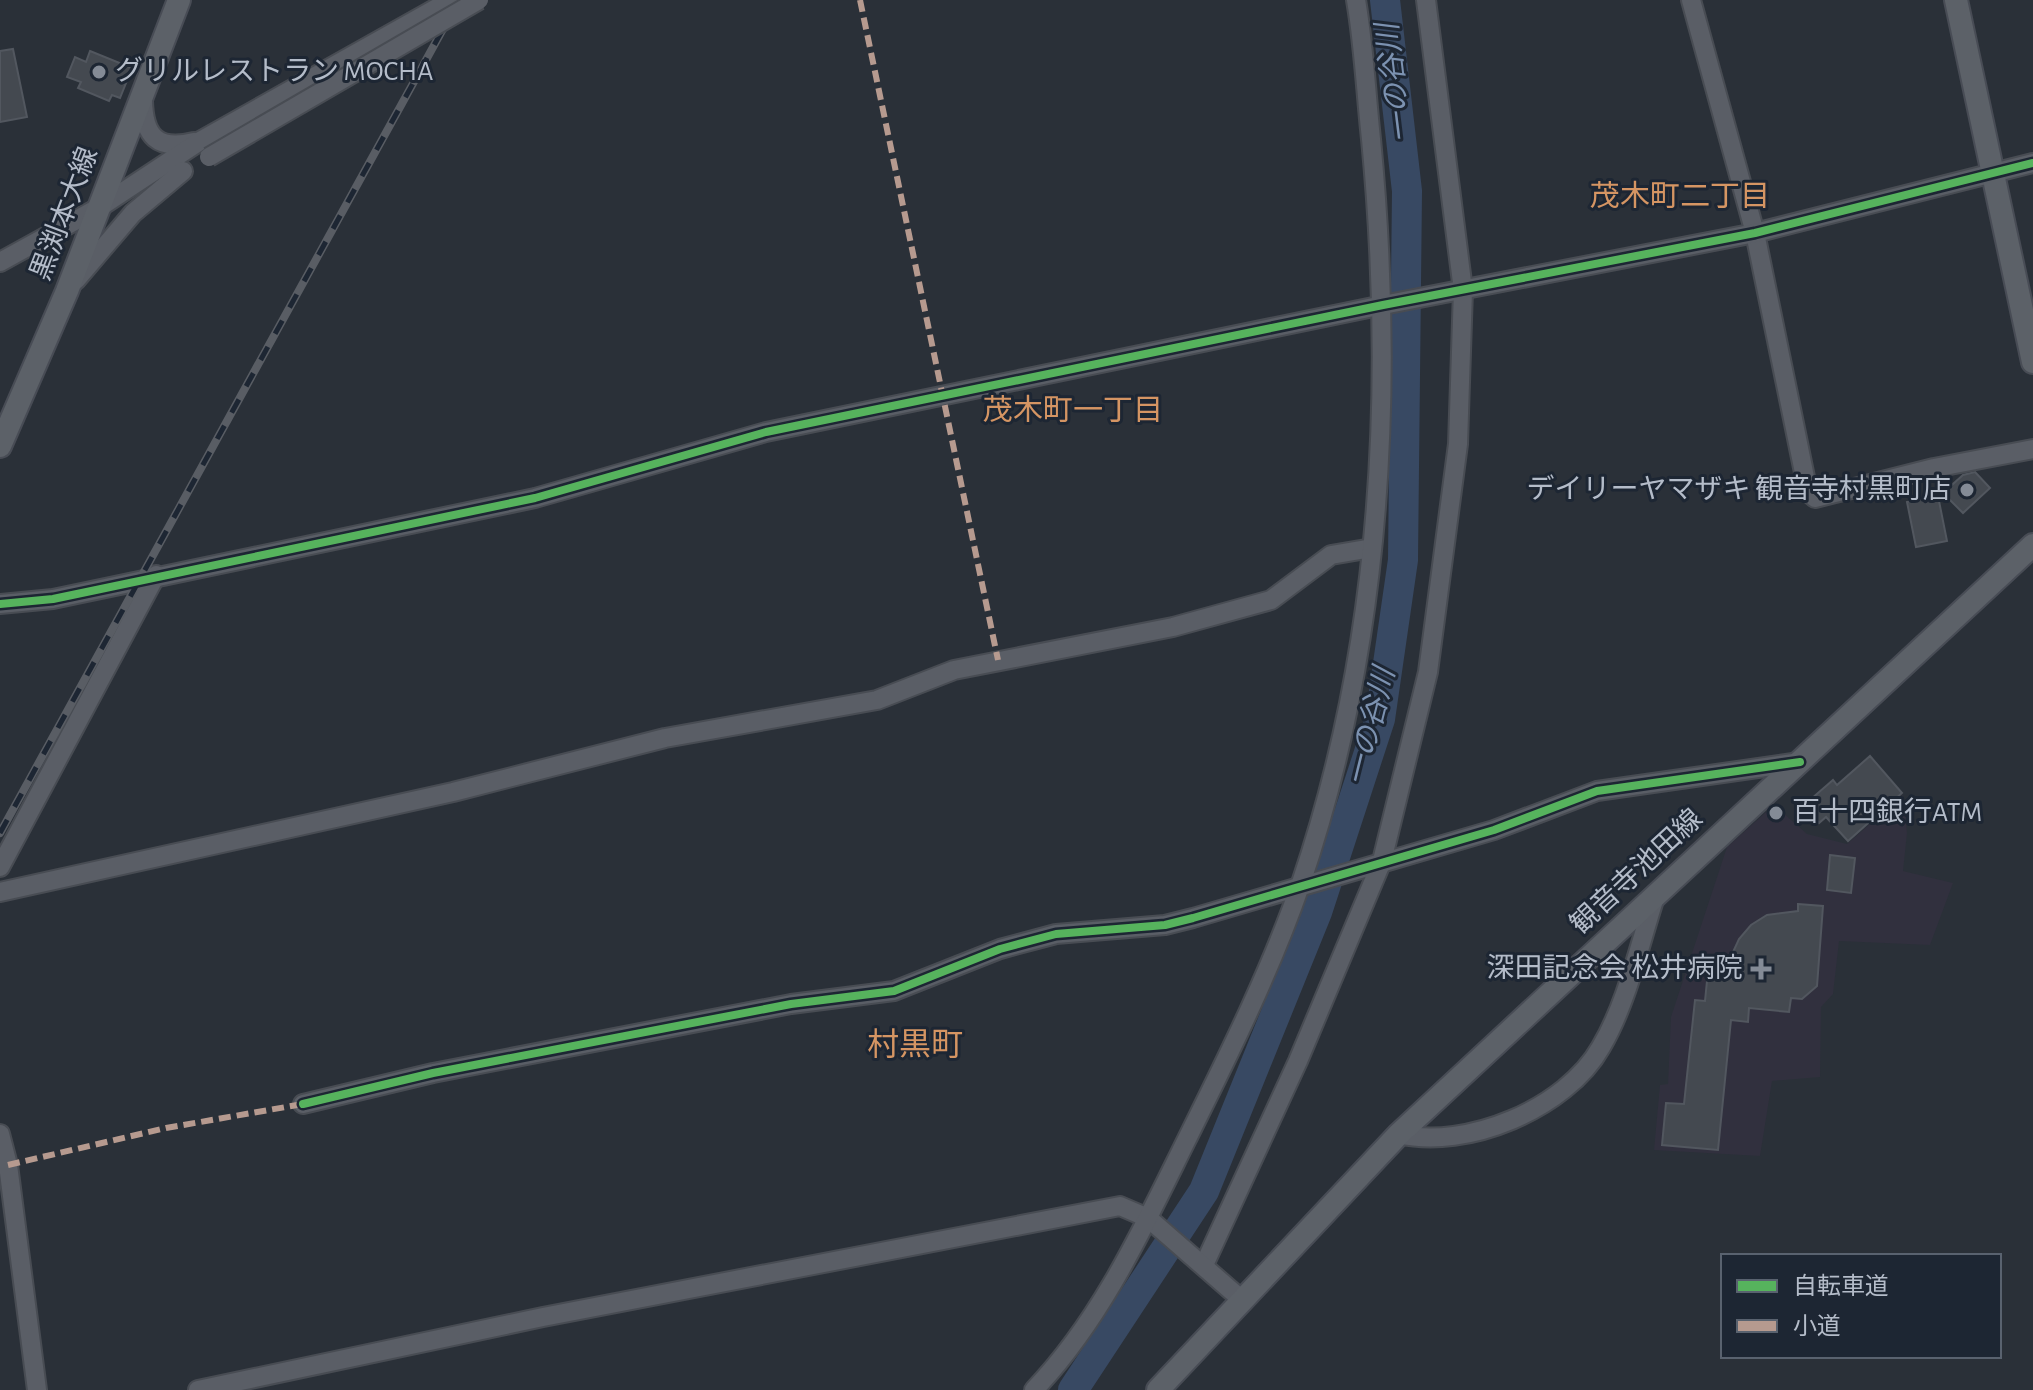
<svg xmlns="http://www.w3.org/2000/svg" width="2033" height="1390" font-family="'Alegreya Sans','Noto Sans JP',sans-serif">
  <rect width="100%" height="100%" fill="#2a3038"/>
  <path fill="#31303e" d="M1903,795L1907,833L1903,871L1953,883L1930,945L1839,941L1833,994L1821,1007L1820,1077L1772,1081L1760,1156L1654,1150L1660,1085L1668,1084L1671,1017L1727,847L1774,805L1807,834L1847,844Z"/>
  <g fill="none" stroke-linecap="round" stroke-linejoin="round">
    <path stroke="#384963" stroke-width="30" d="M1073,1390L1204,1191L1317,912L1380,719L1403,560L1407,191L1385,0"/>
  </g>
  <g fill="#444950" stroke="#52575f" stroke-width="2">
    <path d="M13,49L27,117L0,122V51Z"/>
    <path d="M90,51L132,68L120,98L112,95L109,101L78,88L81,82L67,77L75,57L86,62Z"/>
    <path d="M1975,472L1990,488L1963,513L1943,493L1963,475Z"/>
    <path d="M1938,496L1947,541L1916,547L1907,502Z"/>
    <path d="M1870,756L1902,793L1848,841L1826,817L1819,823L1803,806L1833,780L1837,785Z"/>
    <path d="M1830,855L1855,858L1851,893L1827,890Z"/>
    <path d="M1798,904L1823,906L1817,986L1802,999L1791,998L1789,1012L1749,1008L1748,1022L1731,1020L1718,1150L1662,1145L1666,1103L1684,1104L1695,1000L1705,1001L1709,961L1728,963L1739,939L1751,925L1767,915L1798,911Z"/>
  </g>
  <g fill="none" stroke-linecap="round" stroke-linejoin="round">
    <g stroke="#484c53" stroke-width="22">
      <g id="minor">
        <path d="M1691,0L1755,233L1808,492L1815,498L1934,468L2033,449"/>
        <path d="M143,101C144,136 157,151 194,142"/>
        <path d="M0,262L100,207L200,141L451,0"/>
        <path d="M76,280L133,213L183,171"/>
        <path d="M0,604L53,599L535,498L766,432L1383,305L1755,233L2033,163"/>
        <path d="M0,867L156,575"/>
        <path d="M0,892L453,792L665,738L877,700L954,670L1173,627L1271,600L1331,555L1372,548"/>
        <path d="M303,1104L433,1073L791,1004L894,991L1000,949L1056,934L1165,925L1193,918L1494,830L1597,791L1800,762"/>
        <path d="M0,1134L8,1165L37,1390"/>
        <path d="M1399,1134C1466,1150 1566,1109 1601,1047C1627,1003 1639,946 1655,897"/>
        <path d="M1204,1265L1298,1061L1382,861L1428,672L1458,444L1463,290L1426,0"/>
        <path d="M198,1390L543,1317L1120,1206L1148,1218L1242,1300"/>
        <path d="M1034,1390C1102,1319 1144,1226 1187,1139C1228,1056 1271,970 1301,883C1382,644 1395,389 1371,139C1366,93 1364,46 1356,0"/>
      </g>
    </g>
    <g stroke="#484c55" stroke-width="26">
      <g id="major">
        <path d="M1956,0L2033,362"/>
        <path d="M0,446L67,291L179,0"/>
        <path d="M1158,1390L1399,1134L2033,545"/>
      </g>
    </g>
    <use href="#minor" stroke="#5a5e66" stroke-width="18"/>
    <use href="#major" stroke="#5c6168" stroke-width="22"/>
    <g stroke="#595d64" stroke-width="8">
      <path id="rail" d="M0,833L459,0"/>
    </g>
    <use href="#rail" stroke="#1d2633" stroke-width="5" stroke-dasharray="15" stroke-linecap="butt"/>
    <g stroke="#484c53" stroke-width="22" stroke-linecap="butt">
      <path id="minor-bridge" d="M209,157L479,0"/>
    </g>
    <use href="#minor-bridge" stroke="#5a5e66" stroke-width="18"/>
    <g stroke="#b69a8f" stroke-width="6" stroke-dasharray="12 6" stroke-linecap="butt">
      <path d="M860,0L998,660"/>
      <path d="M8,1165L166,1128L303,1104"/>
    </g>
    <g stroke="#1d2633" stroke-width="13">
      <g id="cycleway">
        <path d="M0,604L53,599L535,498L766,432L1383,305L1755,233L2033,163"/>
        <path d="M303,1104L433,1073L791,1004L894,991L1000,949L1056,934L1165,925L1193,918L1494,830L1597,791L1800,762"/>
      </g>
    </g>
    <use href="#cycleway" stroke="#56b35d" stroke-width="8"/>
  </g>
  <g fill="#848b96" stroke="#1d2633" stroke-width="3">
    <circle cx="99" cy="72" r="8"/>
    <circle cx="1967" cy="490" r="8"/>
    <circle cx="1776" cy="813" r="8"/>
    <path d="M1757 957h8v8h8v8h-8v8h-8v-8h-8v-8h8z"/>
  </g>
  <g text-anchor="middle" dominant-baseline="central" stroke-width="6" stroke-linejoin="round" paint-order="stroke">
    <g font-size="28" fill="#b4bcc9" stroke="#1d2633" text-anchor="start">
      <text x="115" y="72">グリルレストラン MOCHA</text>
      <text x="1951" y="490" text-anchor="end">デイリーヤマザキ 観音寺村黒町店</text>
      <text x="1792" y="813">百十四銀行ATM</text>
      <text x="1743" y="969" text-anchor="end">深田記念会 松井病院</text>
    </g>
    <g font-size="28" fill="#b4bcc9" stroke="#1d2633">
      <text transform="translate(65 214) rotate(-69)">黒渕本大線</text>
      <text transform="translate(1637 872) rotate(-43)">観音寺池田線</text>
    </g>
    <g font-size="30" font-style="italic" fill="#7c92b1" stroke="#1d2633">
      <text transform="translate(1395 83) rotate(-97)">一の谷川</text>
      <text transform="translate(1371 727) rotate(-76)">一の谷川</text>
    </g>
    <g font-size="30" fill="#d59563" stroke="#1d2633">
      <text x="1680" y="197">茂木町二丁目</text>
      <text x="1073" y="411">茂木町一丁目</text>
    </g>
    <g font-size="32" fill="#d59563" stroke="#1d2633">
      <text x="915" y="1045">村黒町</text>
    </g>
  </g>
  <rect x="1721" y="1254" width="280" height="104" fill="#1d2633" stroke="#59626f" stroke-width="2"/>
  <rect x="1737" y="1280" width="40" height="12" fill="#56b35d" stroke="#59626f" stroke-width="2"/>
  <text x="1793" y="1294" font-size="24" fill="#b4bcc9">自転車道</text>
  <rect x="1737" y="1320" width="40" height="12" fill="#b69a8f" stroke="#59626f" stroke-width="2"/>
  <text x="1793" y="1334" font-size="24" fill="#b4bcc9">小道</text>
</svg>
